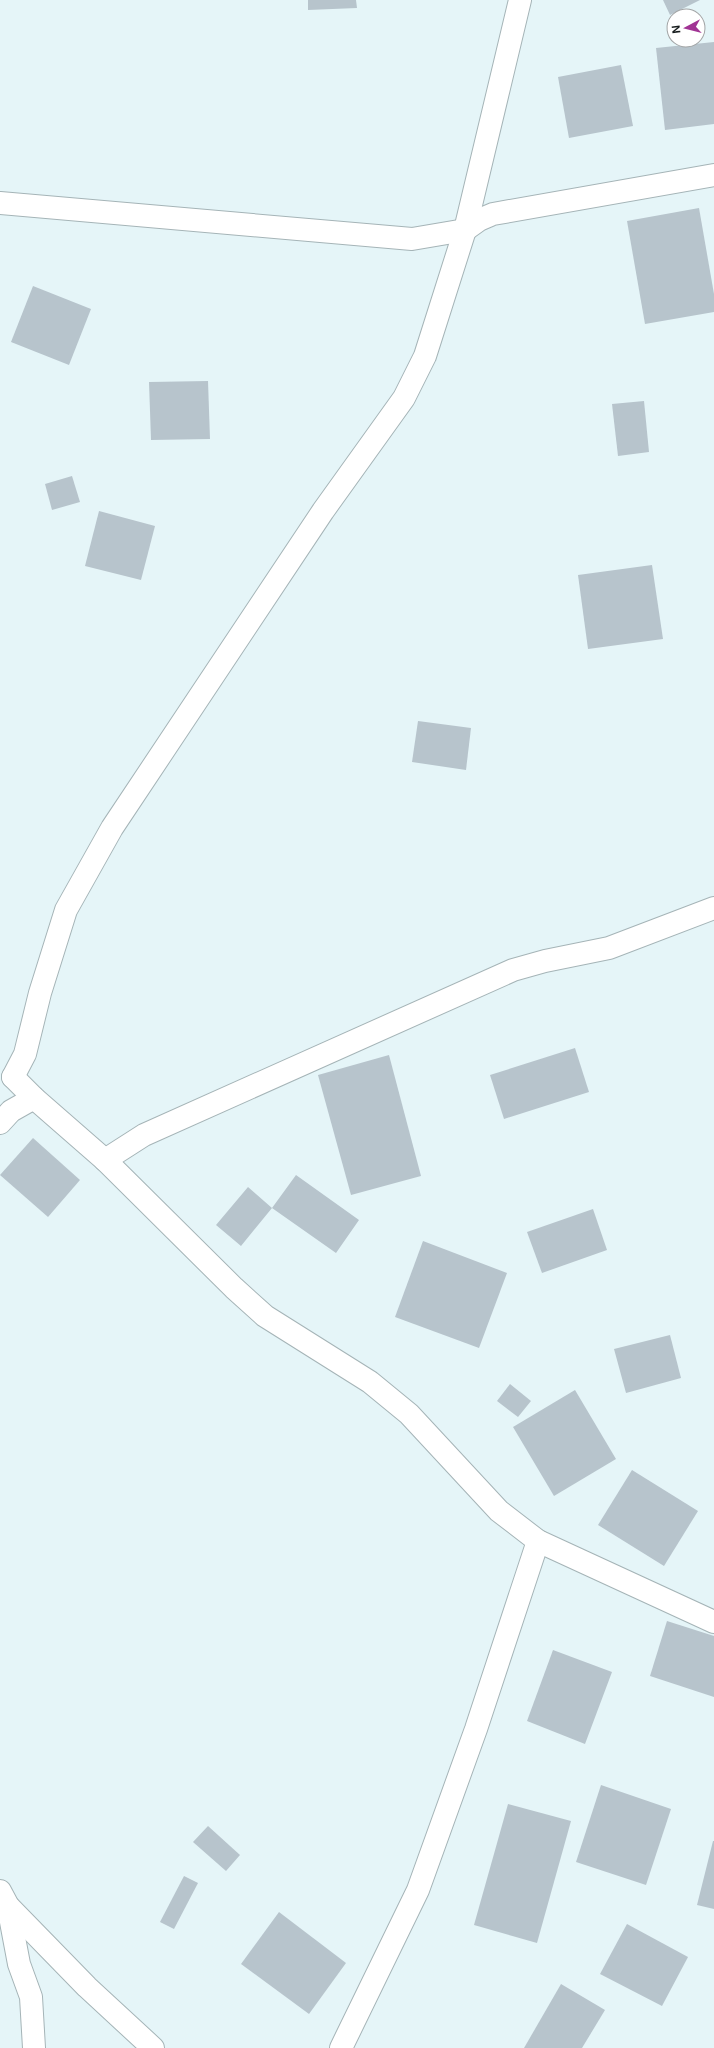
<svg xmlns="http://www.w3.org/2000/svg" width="714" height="2048" font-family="Inter,sans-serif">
  <rect width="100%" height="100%" fill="#e5f5f8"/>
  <g fill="#b7c4cc">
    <path d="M308,0H356L357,8L308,10Z"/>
    <path d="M663,0H700L670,15Z"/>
    <path d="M714,42V124L665,130L656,48Z"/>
    <path d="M621,65L633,126L569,138L558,77Z"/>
    <path d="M699,208L714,294V312L645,324L627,221Z"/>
    <path d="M33,286L91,309L69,365L11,342Z"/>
    <path d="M208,381L210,439L151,440L149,382Z"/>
    <path d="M644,401L649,452L618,456L612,404Z"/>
    <path d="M72,476L80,502L52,510L45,484Z"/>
    <path d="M99,511L155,526L141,580L85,566Z"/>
    <path d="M652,565L663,639L588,649L578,575Z"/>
    <path d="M418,721L471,728L466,770L412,762Z"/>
    <path d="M575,1048L589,1092L504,1119L490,1075Z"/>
    <path d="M389,1055L421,1176L351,1195L318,1075Z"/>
    <path d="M33,1138L80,1180L48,1217L0,1175Z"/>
    <path d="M296,1175L359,1220L336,1253L272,1208L241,1246L216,1225L248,1187L272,1208Z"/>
    <path d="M593,1209L607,1250L542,1273L527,1232Z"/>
    <path d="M423,1241L507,1273L479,1348L395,1317Z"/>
    <path d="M670,1335L681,1378L626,1393L614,1349Z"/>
    <path d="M510,1384L531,1401L518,1417L497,1401Z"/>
    <path d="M575,1390L616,1459L554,1496L513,1427Z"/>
    <path d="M632,1470L698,1511L664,1566L598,1525Z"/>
    <path d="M667,1621L714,1636V1697L650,1676Z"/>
    <path d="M553,1650L612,1672L585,1744L527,1721Z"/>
    <path d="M601,1785L671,1809L646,1885L576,1862Z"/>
    <path d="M508,1804L571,1821L537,1943L474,1925Z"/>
    <path d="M208,1826L240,1855L226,1871L193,1842Z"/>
    <path d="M713,1841H714V1909L697,1905Z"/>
    <path d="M184,1876L198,1883L174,1929L160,1922Z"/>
    <path d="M279,1912L346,1963L309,2014L241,1964Z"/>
    <path d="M627,1924L688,1957L662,2006L600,1974Z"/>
    <path d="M561,1984L605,2010L582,2048H524Z"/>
  </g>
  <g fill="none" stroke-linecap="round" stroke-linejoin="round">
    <g stroke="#a5b4b7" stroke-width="24">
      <g id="street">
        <path d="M0,203L412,239L465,230L479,220L493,214L714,175"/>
        <path d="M13,1077L25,1054L40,993L66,910L112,828L323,511L404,398L425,356L465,230L520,0"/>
        <path d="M13,1077L34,1098L105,1160L234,1288L265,1316L370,1382L409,1414L499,1511L538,1541L714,1622"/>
        <path d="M0,1123L11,1111L34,1098"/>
        <path d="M105,1160L144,1135L513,970L545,961L609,948L714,908"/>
        <path d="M0,1891L8,1906L87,1987L153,2048"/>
        <path d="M8,1906L19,1964L31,1997L34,2048"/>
        <path d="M341,2048L418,1890L476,1729L538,1541"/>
      </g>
    </g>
    <use href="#street" stroke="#fff" stroke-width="22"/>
  </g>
  <g transform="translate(686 28) rotate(263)"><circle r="19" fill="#ffffff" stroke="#a2a4a5"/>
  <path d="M0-3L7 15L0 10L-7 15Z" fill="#a13494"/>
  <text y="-6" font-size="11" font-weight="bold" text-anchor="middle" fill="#171c1d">N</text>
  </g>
</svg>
